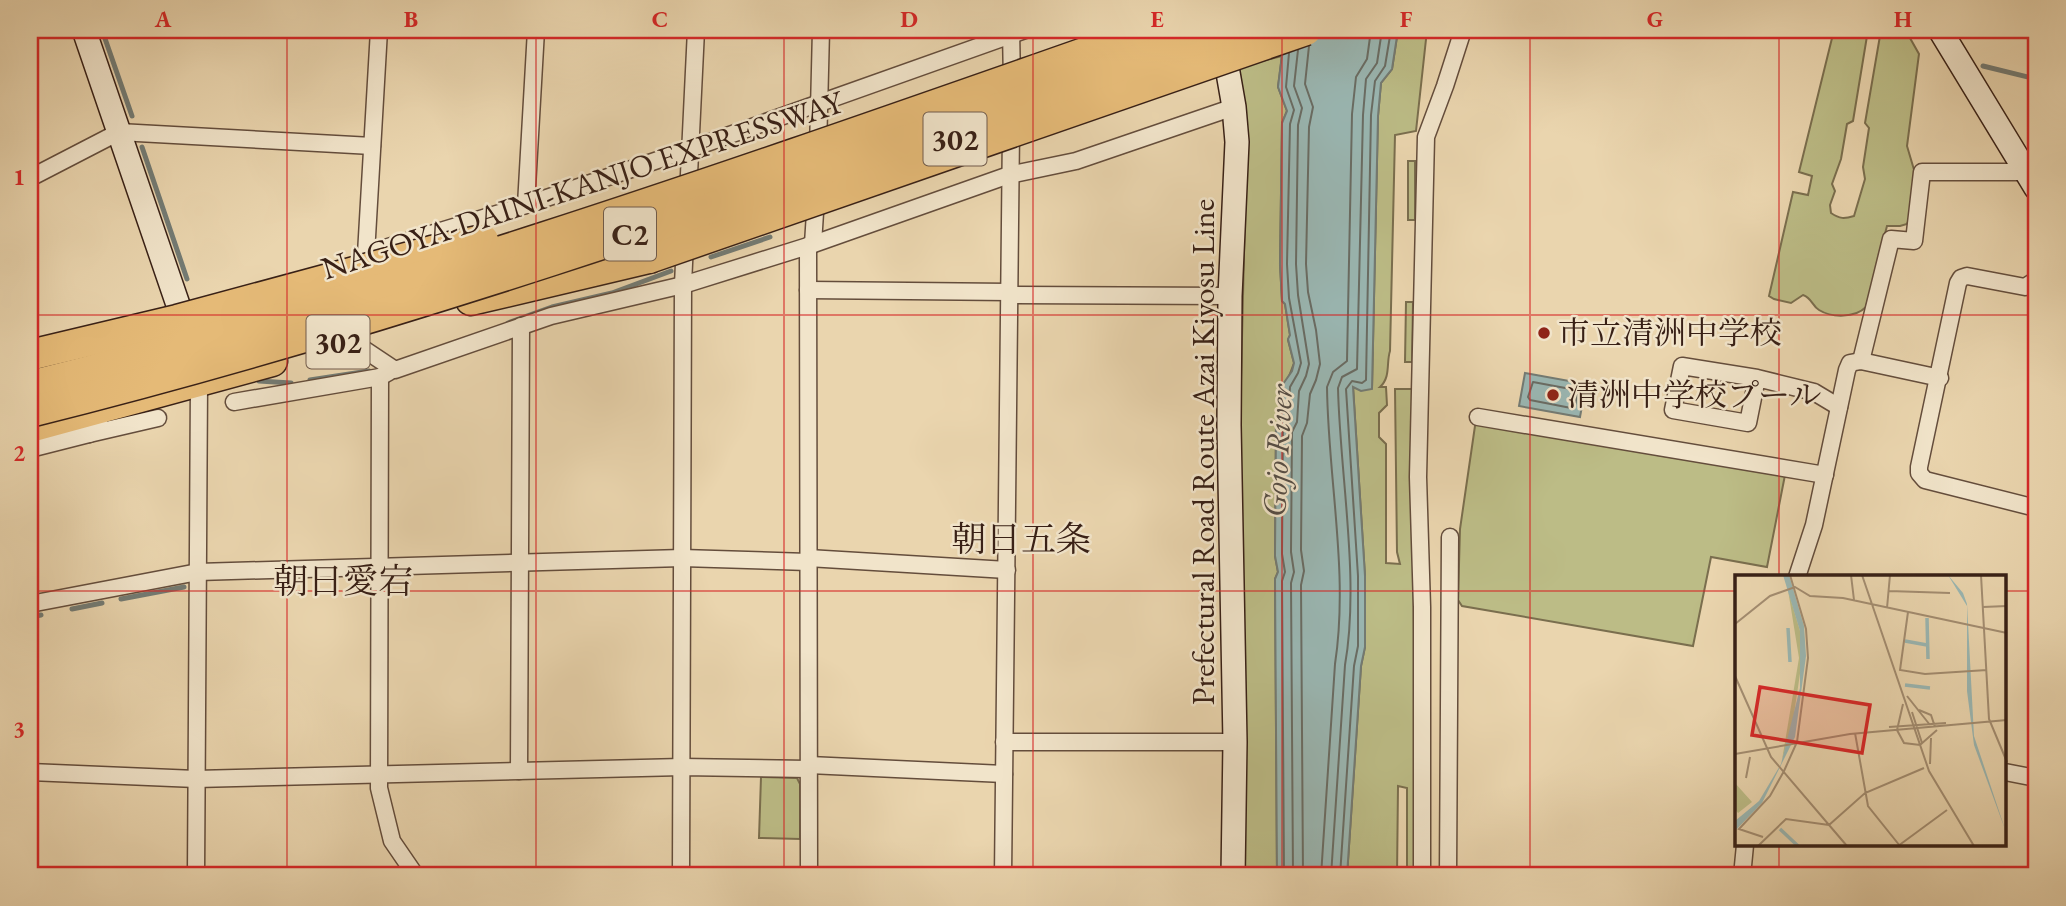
<svg xmlns="http://www.w3.org/2000/svg" width="2066" height="906" font-family="'EB Garamond','Noto Serif JP',serif">
  <rect width="100%" height="100%" fill="#ead5ae"/>
  <filter id="stains"><feTurbulence type="fractalNoise" baseFrequency=".00286" numOctaves="4"/><feColorMatrix values="0 0 0 0 .2 0 0 0 0 .09 0 0 0 0 .02 0 0 0 .5 -.17"/></filter>
  <radialGradient id="worn" r=".72"><stop offset=".6" stop-color="#630" stop-opacity="0"/><stop offset="1" stop-color="#630" stop-opacity=".3"/></radialGradient>
  <g fill="#bcbc86" stroke="#7a6e4e" stroke-width="2">
    <path d="M1398,30H1427L1416,131L1395,135L1390,351C1386,363 1391,377 1380,387H1386L1387,405L1379,413V437L1386,444V563L1400,564L1397,552L1395,389H1412L1416,876H1407V788L1398,786L1397,876H1347L1361,666L1365,647V576L1353,386L1372,388L1378,116L1381,83L1392,69Z"/>
    <path d="M1834,30H1868L1853,121L1847,124L1841,159L1832,184L1835,191L1830,205L1831,213C1840,219 1844,219 1854,216L1865,179L1863,167L1869,128L1865,123L1881,30H1912L1910,38L1919,54L1907,146L1915,173L1910,217L1907,224L1900,226H1887L1866,307C1855,318 1832,318 1819,310C1812,306 1812,298 1803,295L1791,303L1774,299L1769,296L1793,192L1808,195L1812,176L1799,172Z"/>
    <path d="M1282,56L1278,87L1287,111L1282,123L1280,264L1282,301L1285,304L1290,335L1288,340L1294,363L1288,379L1281,420L1276,424L1275,556L1278,572L1275,579L1277,873V876H1243L1239,465L1247,126L1239,67Z"/>
    <rect x="1408" y="161" width="7" height="59"/>
    <path d="M1406,302H1413L1412,362H1405Z"/>
    <path d="M1476,419L1656,452V455L1785,475L1767,567L1711,557L1693,646L1462,606L1458,600L1460,529Z"/>
    <path d="M761,777L797,778L800,784V839L759,838Z"/>
  </g>
  <g fill="#9ab7b3" stroke="#737b74" stroke-width="2">
    <path d="M1285,30H1398L1392,69L1381,83L1378,116L1372,389L1361,391L1353,387L1365,576V647L1361,666L1347,876H1277L1275,579L1278,572L1275,556L1276,424L1281,419L1283,384L1292,371L1294,363L1288,339L1290,335L1285,304L1282,301L1280,264L1282,123L1287,111L1278,87Z"/>
    <path d="M1525,373L1586,384L1580,417L1519,406Z"/>
  </g>
  <g fill="none" stroke-linecap="round" stroke-linejoin="round">
    <g stroke="#696c64" stroke-width="2">
      <path d="M1533,382L1576,390L1577,393L1575,407L1571,408L1530,400L1528,397Z"/>
      <path d="M1284,876L1282,581L1285,572L1282,554L1283,429L1288,420L1290,387L1298,373L1301,363L1289,298L1287,264L1290,124L1294,110L1286,87L1289,53"/>
      <path d="M1293,876L1291,583L1294,572L1291,552L1292,432L1297,422L1299,391L1306,376L1309,364L1298,295L1296,264L1298,125L1302,108L1294,86L1298,50"/>
      <path d="M1303,876L1301,585L1304,571L1301,550L1302,436L1307,423L1310,394L1316,380L1320,364L1316,330L1308,292L1306,264L1309,127L1313,107L1305,84L1309,46"/>
      <path d="M1321,876L1335,664C1349,573 1328,479 1327,387L1333,372L1347,361L1352,114L1356,77L1367,59L1371,30"/>
      <path d="M1331,876L1345,665C1360,579 1340,476 1338,388L1342,377L1357,369L1363,115L1366,79L1377,63L1382,30"/>
      <path d="M1340,876L1354,666L1358,646V576L1346,389L1352,381L1362,383L1366,380L1371,115L1375,81L1385,66L1391,30"/>
    </g>
    <g stroke="#737b74" stroke-width="5">
      <path d="M102,30L132,116"/>
      <path d="M1983,66L2036,79"/>
      <path d="M142,147L187,279"/>
      <path d="M711,257L770,237"/>
      <path d="M508,323L552,307L612,293L671,271"/>
      <path d="M310,380L369,371"/>
      <path d="M259,381L291,383"/>
      <path d="M121,599L184,587"/>
      <path d="M72,609L102,603"/>
      <path d="M30,617L41,615"/>
    </g>
    <g stroke="#644d3c" stroke-width="19">
      <g id="street">
        <path d="M1011,30L1012,83"/>
        <path d="M818,150L821,30"/>
        <path d="M30,178L119,132L372,146"/>
        <path d="M688,195L696,30"/>
        <path d="M526,205L536,30"/>
        <path d="M813,244L816,197"/>
        <path d="M808,246L809,876"/>
        <path d="M365,254L526,205L690,149L1025,30"/>
        <path d="M366,254L379,30"/>
        <path d="M2036,280L2025,287L1967,276L1961,278L1958,283L1919,467V473L1925,480L2036,508"/>
        <path d="M808,290L1010,292"/>
        <path d="M1010,295L1230,296"/>
        <path d="M344,340L362,348L395,370L551,316L683,285L808,246L1009,175L1076,161L1234,107"/>
        <path d="M1861,361L1891,239L1914,241L1922,172H2027"/>
        <path d="M380,377L379,788L392,841L416,876"/>
        <path d="M1757,378L1748,423L1673,410L1682,366L1757,378L1814,392L1839,407"/>
        <path d="M234,402L380,377L389,372"/>
        <path d="M1478,417L1825,475"/>
        <path d="M89,434L158,418"/>
        <path d="M30,449L89,434L107,407"/>
        <path d="M808,558L1007,570"/>
        <path d="M1797,577L1814,525L1847,370L1850,363L1861,361L1940,378"/>
        <path d="M30,604L198,572L682,558L808,562"/>
        <path d="M1004,742H1235"/>
        <path d="M809,765L1004,774"/>
        <path d="M519,771L521,326"/>
        <path d="M30,772L196,779L682,767L808,769"/>
        <path d="M2005,772L2036,778"/>
        <path d="M196,876L199,383"/>
        <path d="M681,876L683,285L685,242"/>
        <path d="M1003,876L1011,130"/>
        <path d="M1422,876V607L1418,477L1426,137L1445,86L1463,30"/>
        <path d="M1448,876L1450,537"/>
        <path d="M1742,876L1745,845"/>
      </g>
    </g>
    <g stroke="#382016" stroke-width="26">
      <g id="secondary">
        <path d="M84,30L187,331"/>
        <path d="M1940,30L2036,188"/>
        <path d="M1223,44L1234,107L1237,142L1230,296L1229,425L1235,742L1233,876"/>
      </g>
    </g>
    <g stroke="#382016" stroke-width="33">
      <g id="highway">
        <path d="M471,300L649,258"/>
        <path d="M30,427L272,361"/>
      </g>
    </g>
    <use href="#street" stroke="#f1e4ca" stroke-width="16"/>
    <use href="#secondary" stroke="#f1e4ca" stroke-width="23"/>
    <use href="#highway" stroke="#e5ba77" stroke-width="30"/>
    <g stroke="#382016" stroke-width="33" stroke-linecap="butt">
      <g id="highway-bridge">
        <path d="M649,258L1306,30"/>
        <path d="M30,355L177,320L432,251L483,240"/>
        <path d="M30,386C411,292 780,159 1150,30"/>
        <path d="M30,412C435,311 829,167 1223,30"/>
      </g>
    </g>
    <use href="#highway-bridge" stroke="#e5ba77" stroke-width="30"/>
  </g>
  <path fill="none" stroke="#d62828" stroke-width="2" stroke-opacity="0.55" d="M287,30V876M536,30V876M784,30V876M1033,30V876M1282,30V876M1530,30V876M1779,30V577M30,315H2036M30,591H1737M2005,591H2036M1779,845V876"/>
  <g fill="#8f2418" stroke="#f1e4ca" stroke-width="2.5">
    <circle cx="1544" cy="333" r="7"/>
    <circle cx="1553" cy="395" r="7"/>
  </g>
  <g text-anchor="middle" dominant-baseline="central" stroke-width="5" stroke-linejoin="round" paint-order="stroke">
    <g fill="#f1e4ca" stroke="#705b4c" stroke-width="2">
      <rect x="923.5" y="112.5" width="63" height="53" rx="5"/>
      <rect x="604" y="207.5" width="52" height="53" rx="5"/>
      <rect x="306.5" y="315.5" width="63" height="53" rx="5"/>
    </g>
    <g font-size="30" font-weight="bold" fill="#382016">
      <text x="955" y="139">302</text>
      <text x="630" y="234">C2</text>
      <text x="338" y="342">302</text>
    </g>
    <g font-size="32" fill="#382016" stroke="#f1e4ca">
      <text transform="translate(582 185) rotate(-18)">NAGOYA-DAINI-KANJO EXPRESSWAY</text>
      <text transform="translate(1203 452) rotate(-90)">Prefectural Road Route Azai Kiyosu Line</text>
    </g>
    <g font-size="32" fill="#382016" stroke="#f1e4ca" text-anchor="start">
      <text x="1558" y="333">市立清洲中学校</text>
      <text x="1567" y="395">清洲中学校プール</text>
    </g>
    <g font-size="33" font-style="italic" fill="#554d45" stroke="#f1e4ca">
      <text transform="translate(1277 451) rotate(-87)">Gojo River</text>
    </g>
    <g font-size="35" fill="#382016" stroke="#f1e4ca">
      <text x="1021" y="538">朝日五条</text>
      <text x="343" y="580">朝日愛宕</text>
    </g>
  </g>
  <g transform="translate(1735 575)">
    <rect width="271" height="271" fill="#ead5ae"/>
    <path d="M53,15L65,56L67,85L58,146L47,185L64,83ZM0,208L17,227L3,238L0,234Z" fill="#bcbc86"/>
    <path d="M48,0H54L69,51L71,81L60,162L27,228L0,256V246L24,226L46,189L65,113V56ZM213,0L228,18L232,29L239,161L271,257L239,170L232,116V31Z" fill="#9ab7b3"/>
    <path fill="none" stroke="#9ab7b3" stroke-width="3.5" d="M192,43L193,84M53,53L55,87M170,66L192,70M170,110L195,113M45,254L63,271"/>
    <path fill="none" stroke="#a38d71" stroke-width="2" d="M116,0L119,25M127,0L194,196L239,271M246,0L254,144L272,187M154,16L215,18M248,32L272,31M152,33L155,0M173,37L165,95L190,99L252,95M0,49L35,21L60,12L75,21L108,23L272,58M0,101L36,182L112,271M172,121L195,150M168,129L162,155L169,168L185,170L202,155M184,135L196,140L200,152M177,137L187,168M154,152L211,148M120,158L133,231L165,271M0,179L115,159L272,145M195,189L196,163M49,196L62,167L73,83L71,54L55,0M11,203L15,182M94,250L130,218L189,193M28,262L4,254L35,221L49,196M23,271L51,244L94,250M163,271L212,235"/>
    <path fill="#d62828" fill-opacity="0.15" stroke="#d62828" stroke-width="3.5" d="M25,112L135,130L127,178L17,160Z"/>
    <rect width="271" height="271" fill="none" stroke="#382016" stroke-width="3.5"/>
  </g>
  <rect width="2066" height="906" fill="none" stroke="#ead5ae" stroke-width="77"/>
  <rect x="38" y="38" width="1990" height="829" fill="none" stroke="#d62828" stroke-width="2.5"/>
  <g font-size="23" text-anchor="middle" font-weight="bold" fill="#d62828">
    <text x="163" y="27">A</text>
    <text x="411" y="27">B</text>
    <text x="660" y="27">C</text>
    <text x="909" y="27">D</text>
    <text x="1157" y="27">E</text>
    <text x="1406" y="27">F</text>
    <text x="1655" y="27">G</text>
    <text x="1903" y="27">H</text>
    <text x="19" y="185">1</text>
    <text x="19" y="461">2</text>
    <text x="19" y="737">3</text>
  </g>
  <rect width="100%" height="100%" filter="url(#stains)"/>
  <rect width="100%" height="100%" fill="url(#worn)"/>
</svg>
